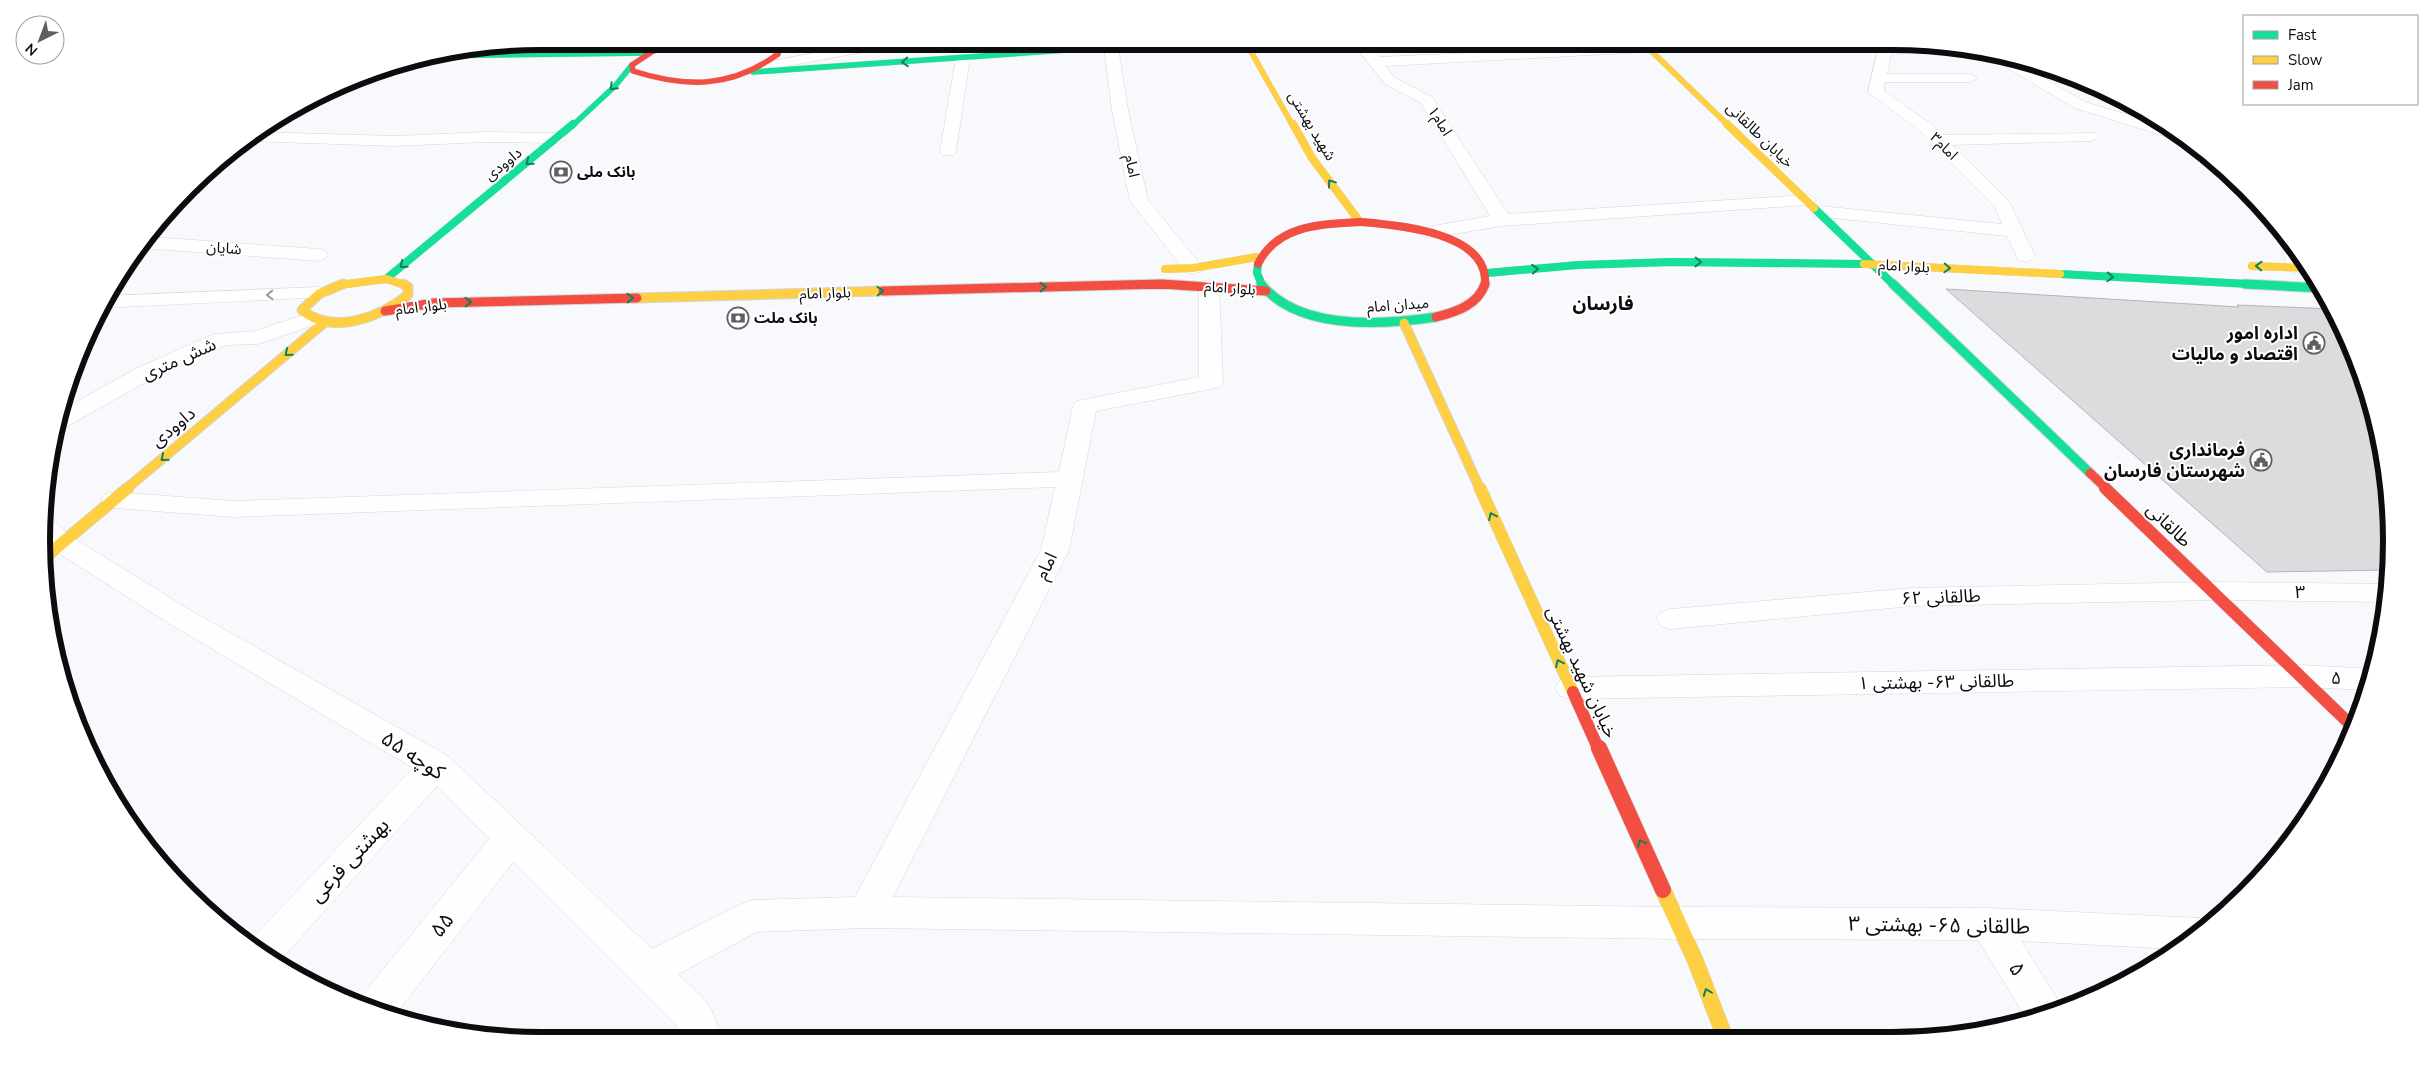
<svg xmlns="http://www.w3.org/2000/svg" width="2433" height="1082" font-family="'Nunito Sans','Noto Sans Arabic',sans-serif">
  <rect width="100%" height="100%" fill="#f8f9fc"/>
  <path fill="#dbdcde" stroke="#b4b4b7" d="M1946,289L2239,307L2237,305L2333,309L2340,320L2375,412L2391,509L2389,570L2267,572Z"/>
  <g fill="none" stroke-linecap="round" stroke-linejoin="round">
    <g stroke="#d6d6d8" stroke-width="1">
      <g id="street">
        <path d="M878,41H909L902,45L766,70L759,66L766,62Z"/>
        <path d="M1351,41H1365L1379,57L1653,45L1655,48L1653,51L1648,52L1385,66L1395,78L1432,97L1508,214L1807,195L1813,196L1816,200L1813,204L1807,205L1502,226L1429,238L1422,236L1420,232L1422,228L1490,216L1421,103L1385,84Z"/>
        <path d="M1880,41H1894L1887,74H1970L1977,78L1970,82H1885L1884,91L1931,124L1942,135L2096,133L2098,136L2096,139L2090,141L1952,145L2009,201L2035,256L2032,260L2025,262L2018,260L2007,236L1814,216L1811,212L1814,208L1820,206L2002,224L1995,207L1919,130L1868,92Z"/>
        <path d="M1111,43L1118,47L1128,110L1148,200L1200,264L1203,268L1200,272L1193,274L1186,272L1130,201L1112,110L1104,47Z"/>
        <path d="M963,54L970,58L956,151L954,155H942L940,151L956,58Z"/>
        <path d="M2014,57L2027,61L2022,65L2085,102L2169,127L2228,172H2218L2167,137L2075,108L2007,68L2005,65Z"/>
        <path d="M258,132L395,136L485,132L558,133L564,135L566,138L564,141L558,143L485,142L395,146L246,141Z"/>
        <path d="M2285,233L2305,263L2306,267L2303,271L2296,273L2289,271L2279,238Z"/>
        <path d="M152,237L318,249L325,251L328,255L325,259L318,261L155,249L140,258L130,259L142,241Z"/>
        <path d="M1209,280L1216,282L1219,286L1223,382L1219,387L1211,389L1096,411L1069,550L893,897L1678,907L1989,908L2200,918L2212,922L2196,937L2176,949L2021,941L2063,1008L2026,1018L1978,940L1678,939L866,928L757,932L678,974C705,1000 713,1002 721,1040H679L677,1026L513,862L393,1018L357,1004L360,998L489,839L437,786L277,964L247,944L413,768L170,624L52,549L41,540L43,519L53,521L72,537L190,610L448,756L652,949L739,905L752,900L855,897L1041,550L1055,487L234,517L114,508L105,506L101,500L105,494L114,492L234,501L1059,472L1073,406L1077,401L1199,377V286L1202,282Z"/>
        <path d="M319,287L326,289L329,293L326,297L101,308L106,296Z"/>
        <path d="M309,313L317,314L320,319L317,324L258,344L226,345L151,379L66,427L55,429L60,411L135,369L214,334L255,331Z"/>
        <path d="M2213,582L2388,584V602L2213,600L1912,606L1671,629L1661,626L1656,619L1661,612L1671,609L1912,588Z"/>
        <path d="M2301,665L2373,669L2368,690L2301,687L1571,699L1560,696L1555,688L1560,680L1571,677Z"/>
      </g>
    </g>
    <g stroke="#d6d6d8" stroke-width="6">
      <g id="fast-far2">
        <path d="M423,56L647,53"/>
        <path d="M753,72L1095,48"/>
        <path d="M572,126L615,86L632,65"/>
      </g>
    </g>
    <g stroke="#d6d6d8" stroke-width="8">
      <g id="fast-far1">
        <path d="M1814,208L1894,285"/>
        <path d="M1258,264L1257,273L1262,285"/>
        <path d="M1487,273L1578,265L1672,262L1864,264"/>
        <path d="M2060,274L2268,285"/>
        <path d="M386,279L573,124"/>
      </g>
    </g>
    <g stroke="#d6d6d8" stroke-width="11">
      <g id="fast">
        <path d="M1261,284C1299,331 1383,325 1436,317"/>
        <path d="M1893,284L2090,473"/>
        <path d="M2245,284L2320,288"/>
      </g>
    </g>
    <g stroke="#d6d6d8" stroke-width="6">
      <g id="slow-far4">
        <path d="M1245,41L1293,126"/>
        <path d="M1641,41L1729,126"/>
      </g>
    </g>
    <g stroke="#d6d6d8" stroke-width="8">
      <g id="slow-far3">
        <path d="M1293,124L1312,158L1360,222"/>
        <path d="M1727,124L1814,208"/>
        <path d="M1864,264L2060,274"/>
        <path d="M2252,266L2308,268"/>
        <path d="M1165,269L1193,268L1257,257"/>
        <path d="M339,285L386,279L405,285"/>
      </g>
    </g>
    <g stroke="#d6d6d8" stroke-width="11">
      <g id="slow-far2">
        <path d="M343,284L319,294L302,310C333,336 380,317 408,295V287L403,284"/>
        <path d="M637,298L883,291"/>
        <path d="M1404,323L1480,489"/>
        <path d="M126,489L325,322"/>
      </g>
    </g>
    <g stroke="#d6d6d8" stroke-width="13">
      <g id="slow-far1">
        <path d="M1480,488L1573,692"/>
        <path d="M43,559L128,488"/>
      </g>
    </g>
    <g stroke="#d6d6d8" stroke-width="17">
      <path id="slow" d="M1663,890L1695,960L1725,1037"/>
    </g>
    <g stroke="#d6d6d8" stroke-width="6">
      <g id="jam-far4">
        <path d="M694,41L653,51L632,65L633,71C686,88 732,88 778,54L776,49L756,41"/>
        <path d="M1095,48L1198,41"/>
      </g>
    </g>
    <g stroke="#d6d6d8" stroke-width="8">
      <g id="jam-far3">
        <path d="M1360,222C1397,225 1490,232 1485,285"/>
        <path d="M1258,264C1277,225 1321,224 1360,222"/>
        <path d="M1114,285H1180"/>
      </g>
    </g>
    <g stroke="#d6d6d8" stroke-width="11">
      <g id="jam-far2">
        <path d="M883,291L1162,284L1266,291"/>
        <path d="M385,311L434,303L637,298"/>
        <path d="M1436,317C1456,312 1478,305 1485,284"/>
        <path d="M2090,473L2107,489"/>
      </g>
    </g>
    <g stroke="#d6d6d8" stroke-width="13">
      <g id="jam-far1">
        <path d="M2105,488L2354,728"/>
        <path d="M1573,692L1599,750"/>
      </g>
    </g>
    <g stroke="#d6d6d8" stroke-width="17">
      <path id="jam" d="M1599,748L1663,890"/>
    </g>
    <use href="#street" fill="#fefeff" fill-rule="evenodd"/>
    <use href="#fast-far2" stroke="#16e098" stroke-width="5.5"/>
    <use href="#fast-far1" stroke="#16e098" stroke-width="8"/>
    <use href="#fast" stroke="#16e098" stroke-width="9"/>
    <use href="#slow-far4" stroke="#ffcf43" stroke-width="5.5"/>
    <use href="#slow-far3" stroke="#ffcf43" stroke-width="8"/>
    <use href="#slow-far2" stroke="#ffcf43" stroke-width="9"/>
    <use href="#slow-far1" stroke="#ffcf43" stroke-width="12"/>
    <use href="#slow" stroke="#ffcf43" stroke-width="16"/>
    <use href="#jam-far4" stroke="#f24e42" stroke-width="5.5"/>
    <use href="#jam-far3" stroke="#f24e42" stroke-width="8"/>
    <use href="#jam-far2" stroke="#f24e42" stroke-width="9"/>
    <use href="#jam-far1" stroke="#f24e42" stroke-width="12"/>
    <use href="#jam" stroke="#f24e42" stroke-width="16"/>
  </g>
  <defs><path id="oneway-chevron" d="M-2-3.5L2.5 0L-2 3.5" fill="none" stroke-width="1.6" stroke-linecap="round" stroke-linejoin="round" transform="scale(1.25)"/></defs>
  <g stroke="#12815a">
    <use href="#oneway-chevron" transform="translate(905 62) rotate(176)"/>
    <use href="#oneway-chevron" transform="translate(613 87) rotate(134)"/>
    <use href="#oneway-chevron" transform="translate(529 162) rotate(141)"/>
    <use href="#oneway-chevron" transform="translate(1331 183) rotate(-127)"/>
    <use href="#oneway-chevron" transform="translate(1698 262) rotate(1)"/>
    <use href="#oneway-chevron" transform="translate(403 265) rotate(141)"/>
    <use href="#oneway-chevron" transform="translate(2259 266) rotate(-178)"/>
    <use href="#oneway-chevron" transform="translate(1947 268) rotate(3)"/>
    <use href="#oneway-chevron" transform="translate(1535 269) rotate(-5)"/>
    <use href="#oneway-chevron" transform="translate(2110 277) rotate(3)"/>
    <use href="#oneway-chevron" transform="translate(1043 287) rotate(-2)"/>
    <use href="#oneway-chevron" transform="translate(880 291) rotate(-2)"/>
    <use href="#oneway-chevron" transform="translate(630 298) rotate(-2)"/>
    <use href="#oneway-chevron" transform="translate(468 302) rotate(-2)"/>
    <use href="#oneway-chevron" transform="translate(288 353) rotate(140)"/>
    <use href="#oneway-chevron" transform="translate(164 458) rotate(140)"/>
    <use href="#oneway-chevron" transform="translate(1492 516) rotate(-115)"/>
    <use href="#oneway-chevron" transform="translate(1559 663) rotate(-115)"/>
    <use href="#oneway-chevron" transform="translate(1641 843) rotate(-115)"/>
    <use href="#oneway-chevron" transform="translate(1707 992) rotate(-111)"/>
  </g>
  <use stroke="#9d9d9f" href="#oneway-chevron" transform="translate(270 295) rotate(178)"/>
  <defs>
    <g id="bank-ring" transform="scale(1.125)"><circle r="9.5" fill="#fff" stroke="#5f5f61" stroke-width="1.5"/><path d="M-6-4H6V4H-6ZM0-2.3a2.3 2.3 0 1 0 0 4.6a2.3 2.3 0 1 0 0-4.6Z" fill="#5f5f61"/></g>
    <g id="civic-ring" transform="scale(1.125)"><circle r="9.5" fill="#fff" stroke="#5f5f61" stroke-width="1.5"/><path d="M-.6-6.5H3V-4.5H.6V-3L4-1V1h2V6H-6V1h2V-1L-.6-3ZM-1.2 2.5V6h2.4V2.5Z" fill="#5f5f61"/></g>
  </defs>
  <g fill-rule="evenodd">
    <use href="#bank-ring" x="561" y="172"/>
    <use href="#bank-ring" x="738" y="318"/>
    <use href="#civic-ring" x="2314" y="343"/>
    <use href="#civic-ring" x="2261" y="460"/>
  </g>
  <g text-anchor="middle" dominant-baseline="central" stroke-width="4" stroke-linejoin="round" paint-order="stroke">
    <g font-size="15" fill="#0c0c0e" stroke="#fff">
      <text transform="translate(1440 121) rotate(58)">امام۱</text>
      <text transform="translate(1312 126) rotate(59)">شهید بهشتی</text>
      <text transform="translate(1760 135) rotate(44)">خیابان طالقانی</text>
      <text transform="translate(1944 146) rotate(45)">امام۳</text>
      <text transform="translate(503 164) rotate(-39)">داوودی</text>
      <text transform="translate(1132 166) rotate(78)">امام</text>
      <text transform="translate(224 248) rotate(4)">شایان</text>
      <text transform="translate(1904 266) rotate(3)">بلوار امام</text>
      <text transform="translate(1230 288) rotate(4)">بلوار امام</text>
      <text transform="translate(825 293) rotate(-2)">بلوار امام</text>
      <text transform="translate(1398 305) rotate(-4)">میدان امام</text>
      <text transform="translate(421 307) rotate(-7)">بلوار امام</text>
    </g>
    <g font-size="15" font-weight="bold" fill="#0c0c0e" stroke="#fff" text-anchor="start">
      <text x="577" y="172">بانک ملی</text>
      <text x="754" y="318">بانک ملت</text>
    </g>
    <g font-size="18" font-weight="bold" fill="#0c0c0e" stroke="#fff" text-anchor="end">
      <text x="2298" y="333">اداره امور<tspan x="2298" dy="21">اقتصاد و مالیات</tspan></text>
      <text x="2245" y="450">فرمانداری<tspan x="2245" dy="21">شهرستان فارسان</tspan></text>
    </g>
    <g font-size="18" fill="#0c0c0e" stroke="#fff">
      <text transform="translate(179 359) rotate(-24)">شش متری</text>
      <text transform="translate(173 427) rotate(-40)">داوودی</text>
      <text transform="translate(2169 525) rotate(44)">طالقانی</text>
      <text transform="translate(1046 566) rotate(-64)">امام</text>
      <text transform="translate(2300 592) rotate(1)">۳</text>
      <text transform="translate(1941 597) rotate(-2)">طالقانی ۶۲</text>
      <text transform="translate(1582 672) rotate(65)">خیابان شهید بهشتی</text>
      <text transform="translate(2336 678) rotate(2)">۵</text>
      <text transform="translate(1936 682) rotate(-1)">طالقانی ۶۳- بهشتی ۱</text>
    </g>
    <g font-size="19" font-weight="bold" fill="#0c0c0e" stroke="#fff">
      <text x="1603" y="304">فارسان</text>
    </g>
    <g font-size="21" fill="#0c0c0e" stroke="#fff">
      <text transform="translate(413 755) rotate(33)">کوچه ۵۵</text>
      <text transform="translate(349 860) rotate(-47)">بهشتی فرعی</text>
      <text transform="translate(442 925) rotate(-52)">۵۵</text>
      <text transform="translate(1939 925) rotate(1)">طالقانی ۶۵- بهشتی ۳</text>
      <text transform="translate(2017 969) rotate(58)">۵</text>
    </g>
  </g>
  <path d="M0 0H2433V1082H0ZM541 50H1892A491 491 0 0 1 2383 541V541A491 491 0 0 1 1892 1032H541A491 491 0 0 1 50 541V541A491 491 0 0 1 541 50Z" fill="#fff" fill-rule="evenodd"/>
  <path fill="none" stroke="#0c0c0e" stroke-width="6" d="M541 50H1892A491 491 0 0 1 2383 541V541A491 491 0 0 1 1892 1032H541A491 491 0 0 1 50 541V541A491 491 0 0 1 541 50Z"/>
  <rect x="2243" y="15" width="175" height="90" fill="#ffffff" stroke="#9e9e9f"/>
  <rect x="2253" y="31" width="25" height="8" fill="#16e098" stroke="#9e9e9f"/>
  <text x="2288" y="40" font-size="15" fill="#0c0c0e">Fast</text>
  <rect x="2253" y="56" width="25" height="8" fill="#ffcf43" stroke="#9e9e9f"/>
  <text x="2288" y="65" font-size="15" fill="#0c0c0e">Slow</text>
  <rect x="2253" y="81" width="25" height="8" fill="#f24e42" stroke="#9e9e9f"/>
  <text x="2288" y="90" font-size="15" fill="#0c0c0e">Jam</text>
  <g transform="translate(40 40) rotate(222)"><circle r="24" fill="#ffffff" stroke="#9e9e9f"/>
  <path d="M0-4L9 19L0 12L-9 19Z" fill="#5f5f61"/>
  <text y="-8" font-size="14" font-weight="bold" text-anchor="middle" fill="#0c0c0e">N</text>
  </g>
</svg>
